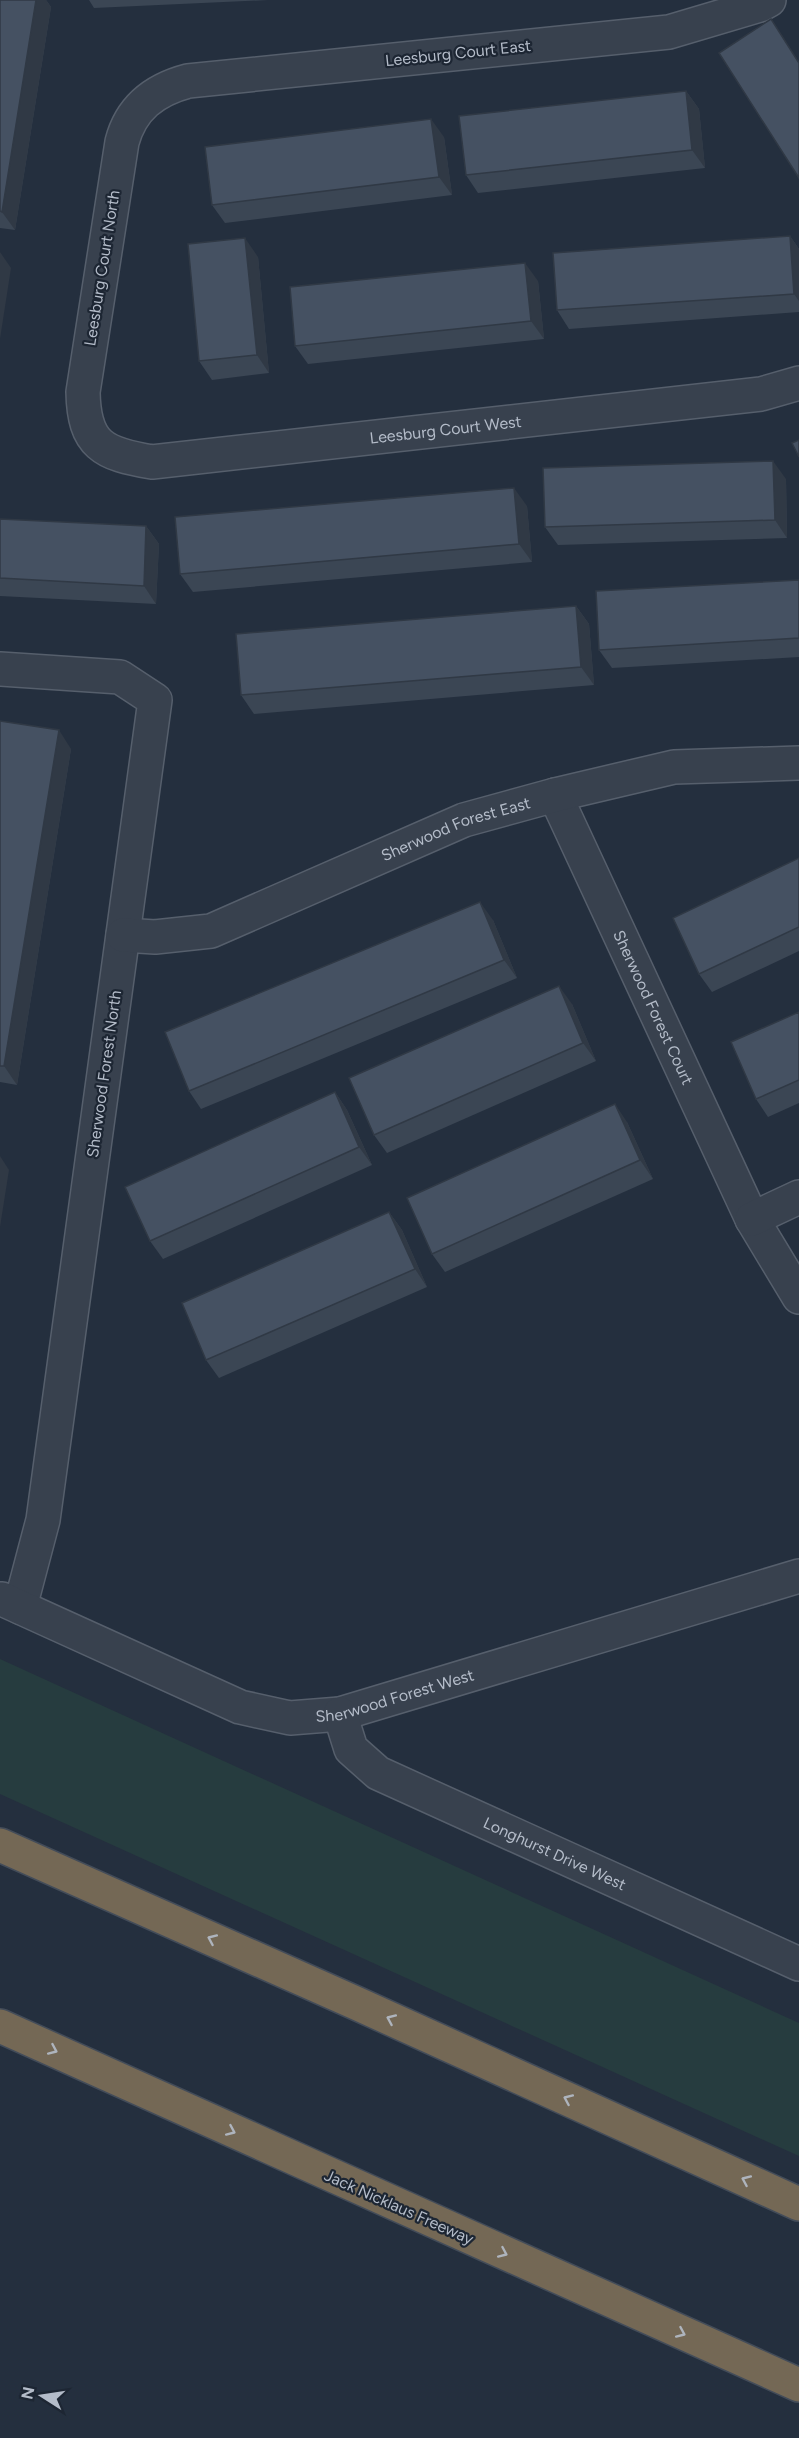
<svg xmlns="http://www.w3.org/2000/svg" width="799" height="2438" font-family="Figtree,sans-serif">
  <rect width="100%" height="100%" fill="#242f3e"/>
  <path fill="#263c3f" d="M0,1659L799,2023V2156L0,1794Z"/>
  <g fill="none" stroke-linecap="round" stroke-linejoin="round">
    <g stroke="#565f6c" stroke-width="36">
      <g id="street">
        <path id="s1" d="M769,0L760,5L669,32L188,81C154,90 131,108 122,142L83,392C84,445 103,454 152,462L761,394L799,383"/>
        <path d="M0,669L120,677L155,700L43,1520L20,1607"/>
        <path id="s2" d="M555,795L752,1219L799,1297"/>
        <path id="s3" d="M123,935L155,937L211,931L464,820L555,795L674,767L799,763"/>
        <path d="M752,1219L799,1197"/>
        <path id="s4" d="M2,1599L240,1707L290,1718L340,1714L799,1576"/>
        <path id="s5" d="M340,1714L351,1749L378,1773L799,1964"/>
      </g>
    </g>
    <g stroke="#434c59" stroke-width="36">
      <g id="highway">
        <path d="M0,1845L358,2004L799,2204"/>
        <path d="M0,2026L799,2385"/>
      </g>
    </g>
    <use href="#street" stroke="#38414e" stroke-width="33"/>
    <use href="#highway" stroke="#746855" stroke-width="33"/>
  </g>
  <g fill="#3b4654">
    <path d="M0,0H46L51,7L15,230L0,228Z"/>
    <path d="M89,0H268L94,8Z"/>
    <path d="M686,91L699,109L705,168L478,193L466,175Z"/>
    <path d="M444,137L452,195L225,223L212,205Z"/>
    <path d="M790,236L799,249V312L569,329L557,310Z"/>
    <path d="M258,257L269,373L212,380L199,361Z"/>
    <path d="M538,281L544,339L308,364L295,346Z"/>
    <path d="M786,479L787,538L558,545L545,527Z"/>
    <path d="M527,506L532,562L193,592L180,574Z"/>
    <path d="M0,519L146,526L159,544L156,604L0,596Z"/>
    <path d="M799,580V657L612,668L599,650Z"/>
    <path d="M576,606L589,624L594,685L254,714L241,695Z"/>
    <path d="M0,721L71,749L17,1085L0,1082Z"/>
    <path d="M799,858V951L712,992L699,974Z"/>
    <path d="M493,920L517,978L201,1109L189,1091Z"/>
    <path d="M572,1004L596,1061L387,1153L374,1135Z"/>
    <path d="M799,1012V1103L768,1117L756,1099Z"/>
    <path d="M335,1092L347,1110L372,1165L163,1259L150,1241Z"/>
    <path d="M627,1122L653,1179L445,1272L432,1254Z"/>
    <path d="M389,1212L402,1230L427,1287L219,1378L206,1360Z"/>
  </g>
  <g fill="#303945">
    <path d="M36,0H46L51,7L15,230L2,212Z"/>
    <path d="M686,91L699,109L705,168L692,150Z"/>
    <path d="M431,119L444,137L452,195L439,177Z"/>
    <path d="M790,236L799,249V301L794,294Z"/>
    <path d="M245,238L258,257L269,373L257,355Z"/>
    <path d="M0,252L11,268L0,339Z"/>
    <path d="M525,263L538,281L544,339L531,321Z"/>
    <path d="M773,461L786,479L787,538L775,520Z"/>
    <path d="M514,488L527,506L532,562L519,544Z"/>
    <path d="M146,526L159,544L156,604L144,586Z"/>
    <path d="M576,606L589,624L594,685L581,667Z"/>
    <path d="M59,730L71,749L17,1085L4,1066Z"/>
    <path d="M480,902L493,920L517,978L504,960Z"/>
    <path d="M559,986L572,1004L596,1061L583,1043Z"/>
    <path d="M335,1092L347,1110L372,1165L359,1147Z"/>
    <path d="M615,1104L627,1122L653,1179L640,1160Z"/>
    <path d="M0,1156L9,1170L0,1227Z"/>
    <path d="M389,1212L402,1230L427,1287L415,1269Z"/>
  </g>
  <g fill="#455162" stroke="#303945" stroke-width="1.5">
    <path d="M0,0H36L2,212L0,211Z"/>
    <path d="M771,19L799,63V178L719,53Z"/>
    <path d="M686,91L692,150L466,175L459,116Z"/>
    <path d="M431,119L439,177L212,205L205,147Z"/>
    <path d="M790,236L794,294L557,310L553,253Z"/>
    <path d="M245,238L257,355L199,361L188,244Z"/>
    <path d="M525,263L531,321L295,346L290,287Z"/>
    <path d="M799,440V457L792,443Z"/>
    <path d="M773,461L775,520L545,527L543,468Z"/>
    <path d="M514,488L519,544L180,574L175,517Z"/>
    <path d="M0,519L146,526L144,586L0,578Z"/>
    <path d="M799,580V638L599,650L596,591Z"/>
    <path d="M576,606L581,667L241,695L236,634Z"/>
    <path d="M0,721L59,730L4,1066H0Z"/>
    <path d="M799,858V927L699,974L673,918Z"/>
    <path d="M480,902L504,960L189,1091L165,1032Z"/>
    <path d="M559,986L583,1043L374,1135L349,1078Z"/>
    <path d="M799,1012V1080L756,1099L731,1042Z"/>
    <path d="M335,1092L359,1147L150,1241L125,1187Z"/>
    <path d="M615,1104L640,1160L432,1254L407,1198Z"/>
    <path d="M389,1212L415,1269L206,1360L182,1303Z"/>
  </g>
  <defs><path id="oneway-chevron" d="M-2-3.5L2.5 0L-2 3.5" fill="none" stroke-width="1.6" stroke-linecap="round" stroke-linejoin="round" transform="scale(1.5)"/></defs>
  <g stroke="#aeb4bd">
    <use href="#oneway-chevron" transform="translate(212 1939) rotate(-156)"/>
    <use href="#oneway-chevron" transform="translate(391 2019) rotate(-156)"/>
    <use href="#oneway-chevron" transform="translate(53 2050) rotate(24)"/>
    <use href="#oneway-chevron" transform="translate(568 2099) rotate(-156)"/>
    <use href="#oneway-chevron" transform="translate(231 2131) rotate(24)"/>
    <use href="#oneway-chevron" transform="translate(746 2180) rotate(-156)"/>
    <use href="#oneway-chevron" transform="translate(503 2253) rotate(24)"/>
    <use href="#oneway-chevron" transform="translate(681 2333) rotate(24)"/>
  </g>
  <g text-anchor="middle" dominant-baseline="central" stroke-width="4.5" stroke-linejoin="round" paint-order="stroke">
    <g font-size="16" fill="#b4bcc9" stroke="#1d2633">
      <text transform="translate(458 53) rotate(-6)">Leesburg Court East</text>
      <text transform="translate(102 268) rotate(-81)">Leesburg Court North</text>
      <text stroke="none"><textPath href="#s1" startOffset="1344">Leesburg Court West</textPath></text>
      <text stroke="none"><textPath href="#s3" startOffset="354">Sherwood Forest East</textPath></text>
      <text stroke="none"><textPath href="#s2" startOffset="234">Sherwood Forest Court</textPath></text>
      <text transform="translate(104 1074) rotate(-82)">Sherwood Forest North</text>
      <text stroke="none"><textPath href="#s4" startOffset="420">Sherwood Forest West</textPath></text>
      <text stroke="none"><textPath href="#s5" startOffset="267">Longhurst Drive West</textPath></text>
      <text transform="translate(399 2207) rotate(24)">Jack Nicklaus Freeway</text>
    </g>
  </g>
  <g transform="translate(42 2396) rotate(282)" stroke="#1d2633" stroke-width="4.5" paint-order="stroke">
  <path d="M0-4.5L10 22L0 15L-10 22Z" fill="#b4bcc9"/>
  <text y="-9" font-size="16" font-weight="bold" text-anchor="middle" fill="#b4bcc9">N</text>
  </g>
</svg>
